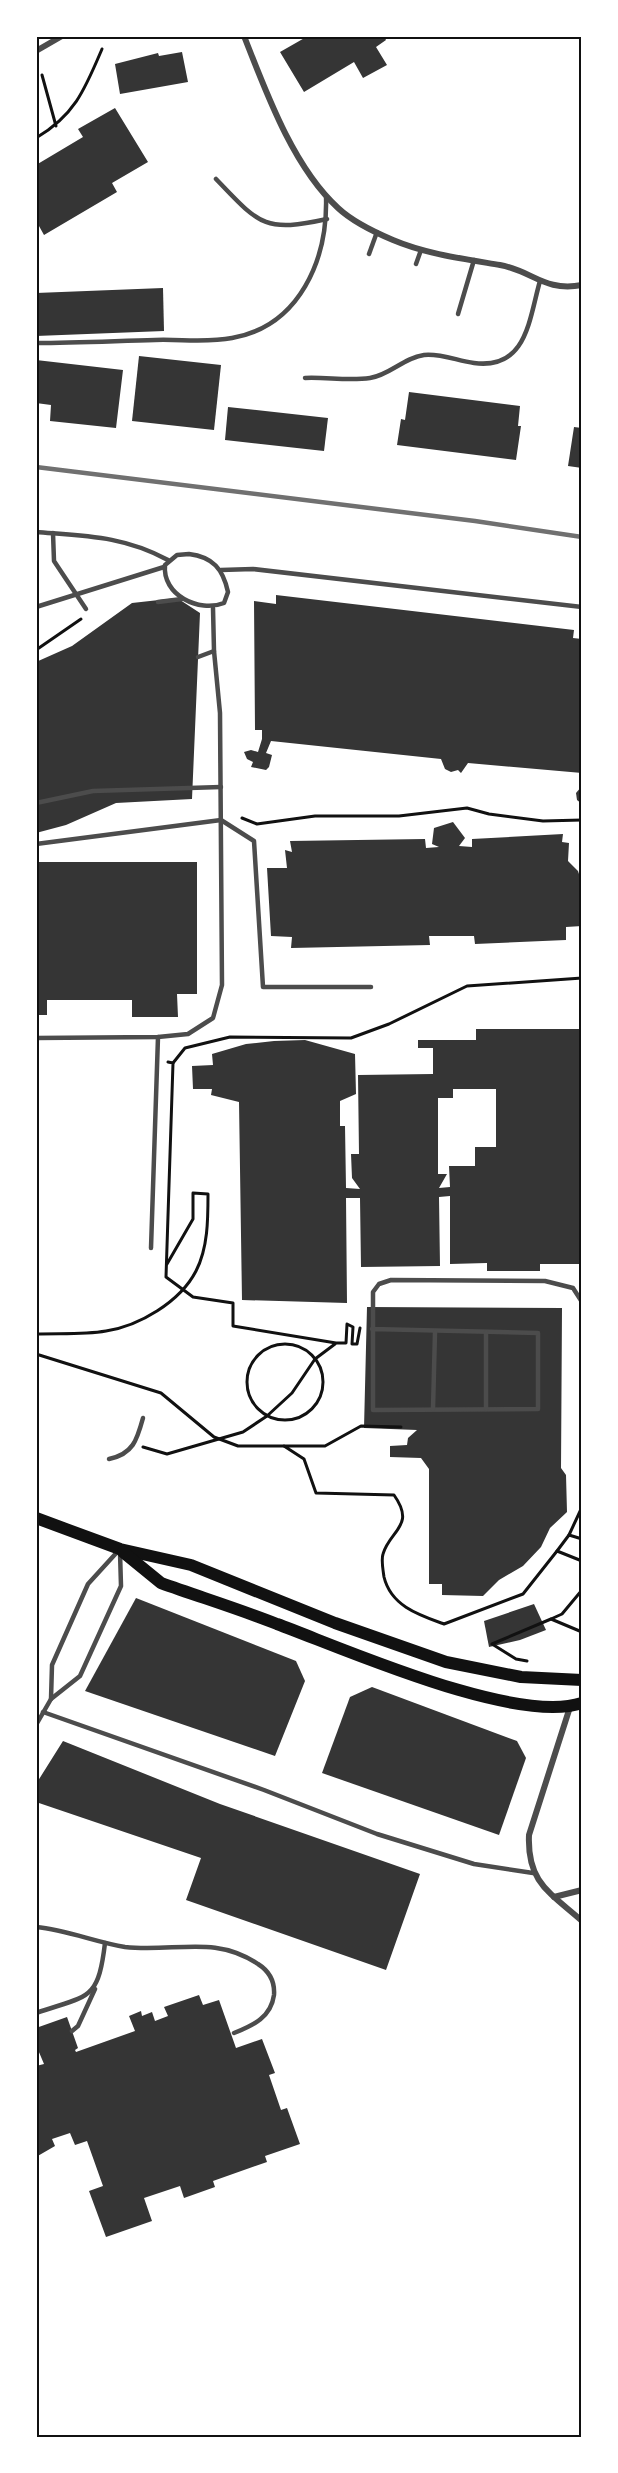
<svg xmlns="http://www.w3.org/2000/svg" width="618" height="2473" font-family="'PT Sans',sans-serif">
  <rect width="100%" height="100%" fill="#fff"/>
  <g fill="#353535" fill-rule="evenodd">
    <path d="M308,36H384L386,40L376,47L387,65L363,78L354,62L304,92L280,52Z"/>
    <path d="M182,52L188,82L120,94L115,64L158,53L159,56Z"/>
    <path d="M115,108L148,162L112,183L117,192L44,235L39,226L36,228V165L83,137L78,129Z"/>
    <path d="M163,288L164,331L36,336V293Z"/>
    <path d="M139,356L221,365L214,430L132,421Z"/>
    <path d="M36,360L123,370L116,428L50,421L51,405L36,403Z"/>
    <path d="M409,392L520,406L518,426H521L516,460L397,445L401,419L405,420Z"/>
    <path d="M228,407L328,418L324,451L225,440Z"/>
    <path d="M574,427L582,428V468L568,466Z"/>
    <path d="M276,595L574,630L573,638L582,639V773L468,763L461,773L458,770L451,772L445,769L441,759L271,741L266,753L272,755L269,767L266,770L251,767L253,762L247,759L244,752L251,750L258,752L262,739V730H255L254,601L276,604Z"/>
    <path d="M177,598L200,613L192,799L116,803L66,825L36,833V662L72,646L132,603Z"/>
    <path d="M582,786V804L577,800L576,793Z"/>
    <path d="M453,822L465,838L459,846L472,847V839L563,834L562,842L569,843L568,861L578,871L582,883V926L566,927V940L475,944L474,936H429L430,945L291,948L292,937L271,936L267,868H287L285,850L292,852L290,841L425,839L426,848L439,847L432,844L434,828Z"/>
    <path d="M36,862H197V994H177L178,1017H132V1000H47V1015H36Z"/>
    <path d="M476,1029H582V1264H540V1271H487V1263L450,1264V1196L439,1197L440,1266L361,1267L360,1198H346L347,1303L242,1300L239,1102L211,1095L212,1089H193L192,1066L213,1065L212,1054L246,1044L274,1041L305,1040L355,1054L356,1094L340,1101V1126H345L346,1188L360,1189L352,1178L351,1154H359L358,1075L433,1074V1048H418V1040H476ZM453,1089H496V1147H475V1166H449L450,1187L439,1188L447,1174H438V1098H453Z"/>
    <path d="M367,1307L562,1308L561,1468L566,1475L567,1512L550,1528L541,1547L523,1566L499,1580L483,1596L442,1595V1584H429V1469L421,1458L390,1457V1446L407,1445L408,1438L417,1430L364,1428Z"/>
    <path d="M136,1598L296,1661L305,1681L275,1756L85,1691Z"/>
    <path d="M534,1604L546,1630L520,1640L489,1647L484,1621Z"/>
    <path d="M372,1687L517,1741L526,1758L499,1835L322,1773L350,1697Z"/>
    <path d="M63,1741L220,1804L420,1874L386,1970L186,1900L201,1858L36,1802V1784Z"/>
    <path d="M199,1995L203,2005L219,2000L236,2048L262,2039L275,2073L269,2075L281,2110L287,2108L300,2144L265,2156L267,2162L213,2181L215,2187L184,2198L180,2186L144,2198L152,2221L106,2237L89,2191L103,2186L87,2141L75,2145L70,2133L52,2139L55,2146L36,2157V2066L44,2064L36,2045V2028L67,2017L78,2048L75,2050L76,2052L135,2031L129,2016L141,2011L142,2016L152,2012L155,2021L168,2016L164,2007Z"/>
  </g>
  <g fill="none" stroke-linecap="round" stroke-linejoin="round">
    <g stroke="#111" stroke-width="3">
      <path d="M42,75L56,126"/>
      <path d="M36,138C75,115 85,89 102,49"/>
      <path d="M36,650L81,619"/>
      <path d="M242,818L257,824L315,816H399L467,808L489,814L543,821L582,820"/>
      <path d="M168,1062L173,1063L166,1277L193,1297L233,1303V1326L336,1343H346L347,1324L353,1327L352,1344H357L360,1328"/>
      <path d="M173,1063L185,1048L230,1037L351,1038L389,1024L467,986L582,978"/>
      <path d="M36,1334C59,1333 83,1335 106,1331C139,1326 180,1302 196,1271C208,1248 208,1219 208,1194L193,1193V1219L167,1264"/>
      <circle cx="285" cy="1382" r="38"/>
      <path d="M36,1354L161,1393L214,1437L238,1446H284"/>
      <path d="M401,1427L361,1426L325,1446H284L304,1459L316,1493L394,1495C416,1526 390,1530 383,1554C381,1560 383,1570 384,1577C391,1606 419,1615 444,1624L523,1594L557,1551L582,1561"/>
      <path d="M143,1447L167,1454L243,1432L267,1416L292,1393L315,1359L335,1344"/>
      <path d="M569,1535L582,1507"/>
      <path d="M557,1551L569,1535L582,1539"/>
      <path d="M551,1619L562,1614L582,1590"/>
      <path d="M527,1661L516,1659L492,1644L551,1619L582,1632"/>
    </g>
    <g stroke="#4c4c4c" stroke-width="4.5">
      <path d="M216,179C259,224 264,233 327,219"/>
      <path d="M369,254L377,232"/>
      <path d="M416,264L421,250"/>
      <path d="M458,314L474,260"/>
      <path d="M36,343C76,343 115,341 155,340C180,339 207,343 232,338C300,326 328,259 326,196"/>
      <path d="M305,378C326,377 349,381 370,378C390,375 403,358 424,355C440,353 458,361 474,363C527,370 529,319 540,281"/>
      <path d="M36,532C86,536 124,536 168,560"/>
      <path d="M53,533L54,561L86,609"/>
      <path d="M189,554C213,557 223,569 228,592L224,603C199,613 162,595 165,565L177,555Z"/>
      <path d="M221,570L253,569L582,607"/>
      <path d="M158,602L182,599"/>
      <path d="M36,607L164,567"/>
      <path d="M198,657L214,651"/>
      <path d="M36,803L93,791L221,787"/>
      <path d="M36,844L221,820L254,841L263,987H371"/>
      <path d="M36,1038L158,1037L188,1034L213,1018L222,985L220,713L214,651L213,608"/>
      <path d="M151,1248L158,1037"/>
      <path d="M372,1329L538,1333V1409L373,1410V1292L379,1284L391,1280L545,1281L573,1288L582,1302"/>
      <path d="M433,1409L435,1332"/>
      <path d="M486,1409V1332"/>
      <path d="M109,1459C133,1454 137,1440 143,1418"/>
      <path d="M51,1699L52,1665L88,1584L119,1550"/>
      <path d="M43,1712L264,1790L377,1834L474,1864L533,1873"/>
      <path d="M36,1725L51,1699L80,1676L121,1586L120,1552"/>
      <path d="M36,1927C67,1930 95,1942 125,1947C173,1953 214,1934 258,1964C269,1971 275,1981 274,1995C271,2017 254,2025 234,2033"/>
      <path d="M36,2013C88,1995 98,2002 105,1943"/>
      <path d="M72,2031L78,2026L95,1989"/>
    </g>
    <g stroke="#4c4c4c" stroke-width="6">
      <path d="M244,36C266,92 293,167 338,208C353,222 374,232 393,240C426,254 464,259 500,265C533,271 544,292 582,285"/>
      <path d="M36,51L62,36"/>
      <path d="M570,1707L529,1835C527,1882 549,1892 582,1921"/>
      <path d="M554,1897L582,1890"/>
    </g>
    <g stroke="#111" stroke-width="12">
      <path d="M36,1518L120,1549L191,1565L335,1623L446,1662L521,1677L582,1680"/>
      <path d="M123,1552L161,1583C200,1597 239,1609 277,1624C345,1649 515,1725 582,1703"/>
    </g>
    <path stroke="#707070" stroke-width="4.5" d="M36,467L475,521L582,537"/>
  </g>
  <rect width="618" height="2473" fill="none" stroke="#ffffff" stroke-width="75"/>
  <rect x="38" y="38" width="542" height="2398" fill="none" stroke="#111" stroke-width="2"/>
</svg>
